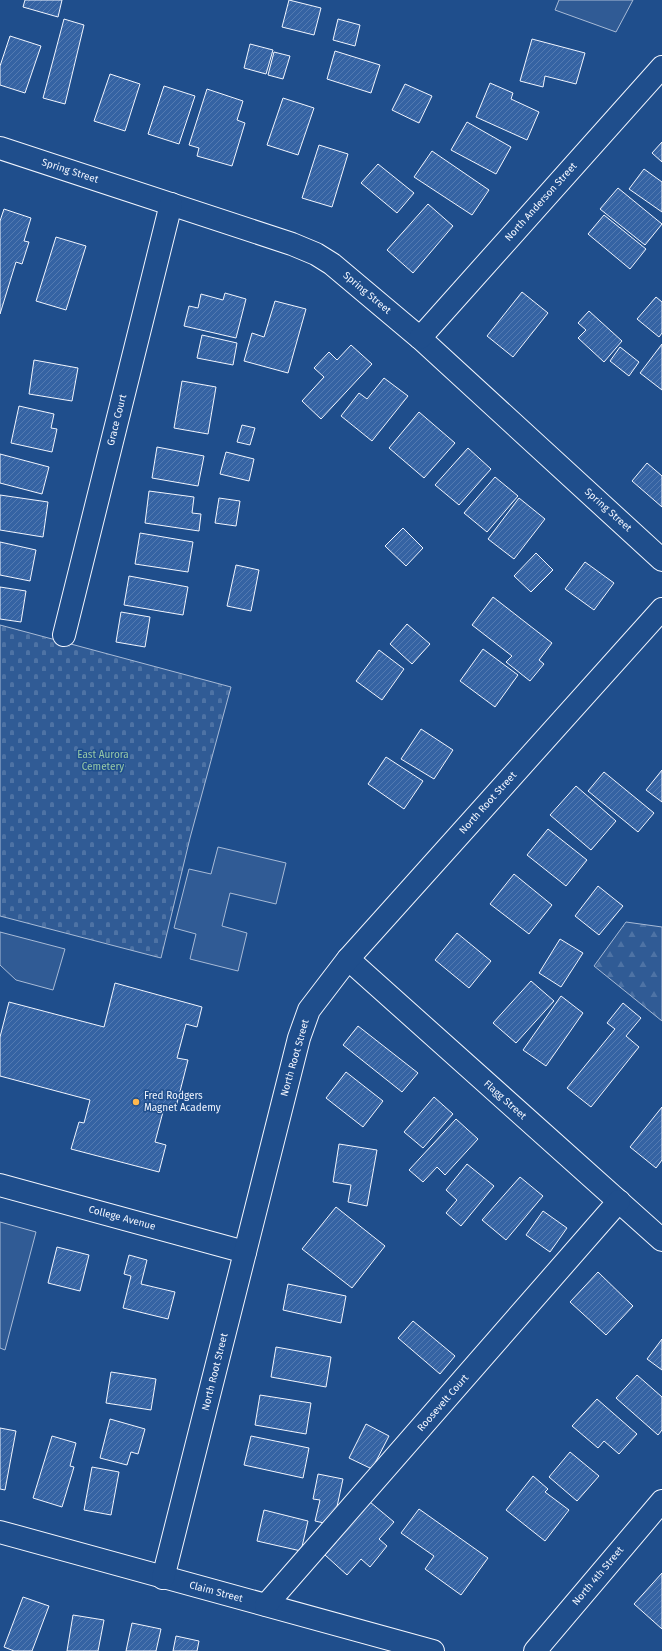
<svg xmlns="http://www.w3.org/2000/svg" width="662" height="1651" font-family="'Fira Sans',sans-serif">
  <defs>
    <pattern id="forest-firs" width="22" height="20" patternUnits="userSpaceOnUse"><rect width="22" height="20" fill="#305b95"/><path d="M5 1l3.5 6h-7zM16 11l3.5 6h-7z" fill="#4e73a5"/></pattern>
    <pattern id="cemetery-stones" width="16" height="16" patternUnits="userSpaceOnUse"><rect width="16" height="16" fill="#305b95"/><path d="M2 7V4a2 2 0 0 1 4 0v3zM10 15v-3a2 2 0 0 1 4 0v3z" fill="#4e73a5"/></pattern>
    <pattern id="building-hatch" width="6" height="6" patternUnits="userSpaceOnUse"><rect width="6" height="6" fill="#3563a3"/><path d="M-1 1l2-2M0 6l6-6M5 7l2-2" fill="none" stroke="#537ab1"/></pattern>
  </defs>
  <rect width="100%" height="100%" fill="#1f4e8c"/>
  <path fill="url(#forest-firs)" stroke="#a8bbd7" d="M626,922L662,927V1021L594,966Z"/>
  <path fill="url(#cemetery-stones)" stroke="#a8bbd7" d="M0,625L231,687L190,838L161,958L0,916Z"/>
  <g fill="#305b95" stroke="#a8bbd7">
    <path d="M559,0H633L616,32L555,10Z"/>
    <path d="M218,847L286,863L276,904L230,893L222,926L247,933L238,971L190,959L196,934L174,928L189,869L211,874Z"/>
    <path d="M0,932L65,949L53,990L16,980L0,965Z"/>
    <path d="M0,1222L36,1232L5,1350L0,1348Z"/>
  </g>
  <g fill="url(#building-hatch)" stroke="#f2f6ff">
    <path d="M25,0H62L58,17L23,7Z"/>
    <path d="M289,0L321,8L314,35L282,27Z"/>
    <path d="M64,19L84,25L65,104L43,98Z"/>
    <path d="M338,19L360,25L355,46L333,40Z"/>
    <path d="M10,36L41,46L25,93L0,85V66Z"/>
    <path d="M532,39L585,53L576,84L545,76L543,87L520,81Z"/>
    <path d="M250,44L273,50L266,74L244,68Z"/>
    <path d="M335,51L380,65L371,93L327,79Z"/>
    <path d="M274,52L290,56L283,79L268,75Z"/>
    <path d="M110,74L140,84L125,131L94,121Z"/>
    <path d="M490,83L513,93L511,99L539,112L527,140L476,117Z"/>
    <path d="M405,84L432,96L419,123L392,110Z"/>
    <path d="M164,86L195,96L179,144L148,134Z"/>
    <path d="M207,89L243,101L237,120L245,123L232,166L197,156L199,148L189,145Z"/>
    <path d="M283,98L314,108L298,155L267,145Z"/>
    <path d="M467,122L511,147L496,174L451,150Z"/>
    <path d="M662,142V162L652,153Z"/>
    <path d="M319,145L348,154L332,207L302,198Z"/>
    <path d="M432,151L489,190L472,215L414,177Z"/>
    <path d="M378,164L414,193L397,213L361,183Z"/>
    <path d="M644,169L662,182V212L629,189Z"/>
    <path d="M618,188L662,224L645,245L600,209Z"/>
    <path d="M428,204L453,226L413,273L387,250Z"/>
    <path d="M4,209L31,218L24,241L29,242L22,264L16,262L0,314V221Z"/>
    <path d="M604,215L646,249L630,269L588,234Z"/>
    <path d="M56,237L86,246L66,310L36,301Z"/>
    <path d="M522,292L548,313L513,357L487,336Z"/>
    <path d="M225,293L246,299L236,338L184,326L189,306L198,308L201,294L223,300Z"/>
    <path d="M656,297L662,302V333L659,337L637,319Z"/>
    <path d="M275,301L306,309L288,373L244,361L252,333L264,337Z"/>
    <path d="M589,311L622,341L604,362L578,338L586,330L578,323Z"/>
    <path d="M202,335L237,343L233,365L197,358Z"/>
    <path d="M662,344V390L640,373Z"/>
    <path d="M351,345L372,364L321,419L302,401L324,377L314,368L329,352L337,360Z"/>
    <path d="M620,347L639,362L629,376L610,361Z"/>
    <path d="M34,360L78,368L72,401L29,394Z"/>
    <path d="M384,378L408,396L372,441L341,416L359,393L367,399Z"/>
    <path d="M182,381L216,387L208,434L174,428Z"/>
    <path d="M19,406L54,414L51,428L57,429L52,452L11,443Z"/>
    <path d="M419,412L455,443L424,478L389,448Z"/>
    <path d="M242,425L255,428L250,445L237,442Z"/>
    <path d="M157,447L204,456L198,486L152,478Z"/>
    <path d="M468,448L491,469L459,505L435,485Z"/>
    <path d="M226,452L254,459L249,481L220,474Z"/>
    <path d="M0,454L49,467L42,494L0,483Z"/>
    <path d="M647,463L662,476V507L632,481Z"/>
    <path d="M495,477L518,496L487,532L464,513Z"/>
    <path d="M149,491L194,497L192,513L201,514L199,531L145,523Z"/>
    <path d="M0,495L48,502L43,537L0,530Z"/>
    <path d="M219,498L240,501L236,526L215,523Z"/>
    <path d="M519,498L545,519L514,559L488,539Z"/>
    <path d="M403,528L423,548L406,566L385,546Z"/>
    <path d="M140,533L193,542L188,572L135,564Z"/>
    <path d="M0,542L36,550L30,581L0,575Z"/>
    <path d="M536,553L553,570L531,592L514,576Z"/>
    <path d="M585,562L614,583L594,610L565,589Z"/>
    <path d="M236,565L259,570L251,611L227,606Z"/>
    <path d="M129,576L188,587L183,615L124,605Z"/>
    <path d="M0,587L26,591L21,622L0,619Z"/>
    <path d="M493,597L552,643L539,660L544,664L530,681L506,662L512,656L472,625Z"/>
    <path d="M121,612L150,617L145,647L116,642Z"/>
    <path d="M407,624L430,644L412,664L390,644Z"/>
    <path d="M483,649L518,675L495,707L460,681Z"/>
    <path d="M379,650L404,669L382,700L356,681Z"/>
    <path d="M421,729L453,750L434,779L401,759Z"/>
    <path d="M386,757L423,781L404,809L368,784Z"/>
    <path d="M662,770V802L646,790Z"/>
    <path d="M604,772L654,813L638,832L588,791Z"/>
    <path d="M576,786L616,821L591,850L550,815Z"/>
    <path d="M548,829L587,860L566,886L527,855Z"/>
    <path d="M514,874L552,905L529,934L490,904Z"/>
    <path d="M598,886L623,906L599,935L575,916Z"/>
    <path d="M457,933L491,961L469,988L435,960Z"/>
    <path d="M560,939L583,953L561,987L539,973Z"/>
    <path d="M531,981L554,1001L516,1043L493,1023Z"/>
    <path d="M115,983L202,1007L197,1027L186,1024L177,1058L188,1060L175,1111L164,1108L155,1142L166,1145L159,1172L71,1149L79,1122L84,1123L90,1100L0,1076V1037L9,1002L104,1027Z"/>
    <path d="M561,996L583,1013L546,1066L523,1050Z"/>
    <path d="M623,1003L641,1018L626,1036L639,1047L591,1107L567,1088L615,1029L607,1023Z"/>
    <path d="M358,1026L418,1073L402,1092L343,1045Z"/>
    <path d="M346,1072L383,1101L363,1127L326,1098Z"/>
    <path d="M434,1097L453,1114L423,1148L404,1132Z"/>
    <path d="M662,1107V1160L656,1168L630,1147Z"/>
    <path d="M456,1119L478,1139L445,1175L437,1167L423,1182L409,1170Z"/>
    <path d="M339,1144L377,1150L367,1206L348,1202L351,1185L333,1182Z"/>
    <path d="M467,1164L494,1186L461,1226L446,1213L457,1200L446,1190Z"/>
    <path d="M520,1177L543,1196L506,1240L482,1220Z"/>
    <path d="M336,1207L385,1246L352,1288L302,1249Z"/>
    <path d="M543,1211L567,1228L550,1252L526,1235Z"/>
    <path d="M57,1247L89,1255L80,1291L48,1283Z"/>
    <path d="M129,1255L147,1260L141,1284L175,1292L168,1319L123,1308L131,1276L124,1274Z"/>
    <path d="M598,1272L633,1306L606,1335L570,1302Z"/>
    <path d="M288,1284L346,1296L341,1323L283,1310Z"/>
    <path d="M413,1321L455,1356L440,1374L398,1338Z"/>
    <path d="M662,1339V1370L647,1359Z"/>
    <path d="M276,1347L331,1357L326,1387L271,1377Z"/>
    <path d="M111,1372L156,1379L151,1410L106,1403Z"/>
    <path d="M637,1375L662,1397V1430L658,1435L616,1398Z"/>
    <path d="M260,1395L311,1403L306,1434L255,1425Z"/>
    <path d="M597,1399L637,1434L619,1454L604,1441L598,1448L572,1426Z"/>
    <path d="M110,1419L145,1429L138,1454L131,1452L127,1465L100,1458Z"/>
    <path d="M366,1424L389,1436L372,1469L349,1458Z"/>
    <path d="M0,1428L16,1431L5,1490L0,1489Z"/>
    <path d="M52,1436L76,1443L70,1466L74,1467L62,1507L33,1498Z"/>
    <path d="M251,1436L309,1448L303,1478L244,1465Z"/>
    <path d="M570,1452L599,1476L577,1501L549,1477Z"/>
    <path d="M92,1467L119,1472L111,1515L84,1510Z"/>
    <path d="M318,1474L343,1479L333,1525L315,1521L320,1500L313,1499Z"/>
    <path d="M533,1476L548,1489L545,1492L569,1510L545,1541L506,1510Z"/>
    <path d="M370,1502L394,1522L379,1539L387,1546L370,1567L361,1559L347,1575L325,1555Z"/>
    <path d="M419,1509L488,1558L461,1595L425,1569L434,1556L401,1533Z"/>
    <path d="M264,1510L308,1521L301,1551L257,1541Z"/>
    <path d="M662,1573V1629L634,1604Z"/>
    <path d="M23,1597L49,1606L32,1651H14L4,1647Z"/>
    <path d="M73,1615L104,1620L98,1651H67Z"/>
    <path d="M132,1623L161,1629L156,1651H126Z"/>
    <path d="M176,1636L199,1641L197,1651H173Z"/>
  </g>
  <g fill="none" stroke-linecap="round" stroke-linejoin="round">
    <g stroke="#f2f6ff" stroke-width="24">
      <g id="street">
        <path d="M0,148L292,244L316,254L332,264L420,338L662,560"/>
        <path d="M420,338L662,67"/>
        <path d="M64,635L171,204"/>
        <path d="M348,959L662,1240"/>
        <path d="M0,1185L245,1252"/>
        <path d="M0,1532L433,1651"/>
        <path d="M163,1578L299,1038L309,1010L348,959L662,609"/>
        <path d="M266,1605L619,1201"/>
        <path d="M535,1651L662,1501"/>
      </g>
    </g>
    <use href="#street" stroke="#1f4e8c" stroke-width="22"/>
  </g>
  <circle fill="#ffb74d" stroke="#1f4e8c" stroke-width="1.5" cx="136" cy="1102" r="4"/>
  <g text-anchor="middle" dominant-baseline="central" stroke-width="3" stroke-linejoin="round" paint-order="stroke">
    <g font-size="10" fill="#f2f6ff" stroke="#1f4e8c">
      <text transform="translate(70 171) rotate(18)">Spring Street</text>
      <text transform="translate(541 202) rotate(-48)">North Anderson Street</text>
      <text transform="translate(367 293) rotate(40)">Spring Street</text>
      <text transform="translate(117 420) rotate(-76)">Grace Court</text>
      <text transform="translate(608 510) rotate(42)">Spring Street</text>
      <text transform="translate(488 803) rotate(-48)">North Root Street</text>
      <text transform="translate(295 1058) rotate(-74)">North Root Street</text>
      <text transform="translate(505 1100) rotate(42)">Flagg Street</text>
      <text transform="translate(122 1218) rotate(15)">College Avenue</text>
      <text transform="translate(215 1372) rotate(-76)">North Root Street</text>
      <text transform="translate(443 1403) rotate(-49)">Roosevelt Court</text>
      <text transform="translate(598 1576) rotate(-50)">North 4th Street</text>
      <text transform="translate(216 1592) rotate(15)">Claim Street</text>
    </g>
    <g font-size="10" fill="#97c8a6" stroke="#1f4e8c">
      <text x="103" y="755">East Aurora<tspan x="103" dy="12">Cemetery</tspan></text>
    </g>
    <g font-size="10" fill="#f2f6ff" stroke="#1f4e8c" text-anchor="start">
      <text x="144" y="1096">Fred Rodgers<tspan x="144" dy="12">Magnet Academy</tspan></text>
    </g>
  </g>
</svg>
